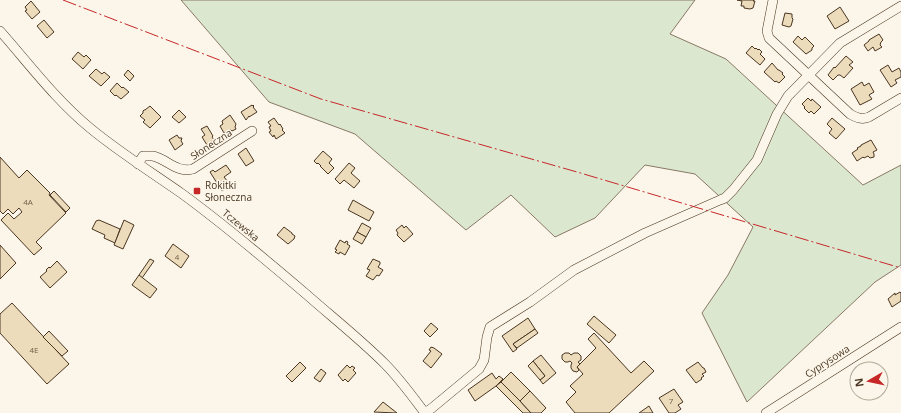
<svg xmlns="http://www.w3.org/2000/svg" width="901" height="413" font-family="'Open Sans',sans-serif">
  <rect width="100%" height="100%" fill="#fbf6e9"/>
  <path fill="#dce7d0" stroke="#887966" d="M181,0H695L670,34L726,59L863,185L901,165V265L875,282L747,402L702,313L728,275L753,227L695,174L645,165L595,218L555,237L511,195L466,230L355,134L269,102Z"/>
  <g fill="#ecdcbc" stroke="#4a3520">
    <path d="M737,0H754L753,1H755L753,8L750,9L744,8V6H741L742,1Z"/>
    <path d="M31,1L40,12L32,19L25,11L27,10L25,7Z"/>
    <path d="M840,7L849,21L835,29L827,16Z"/>
    <path d="M785,13L792,14V18L793,19L791,26L789,27L782,25Z"/>
    <path d="M44,20L54,32L47,38L37,26Z"/>
    <path d="M879,34L883,40L881,42L880,45L882,47L875,51L873,47L868,51L864,45L869,41V40Z"/>
    <path d="M798,36L802,40L805,37L814,46L812,48V50L806,54L793,42Z"/>
    <path d="M752,46L755,49L756,48L758,50L759,49L762,52L760,54L765,59L760,65L746,53Z"/>
    <path d="M78,52L84,57L86,55L91,60L83,69L72,59Z"/>
    <path d="M846,56L853,62L849,65L853,68L844,78L840,75H838L833,80L828,75L834,67L835,68Z"/>
    <path d="M772,63L778,70H779L783,73L782,74L785,77L779,83L776,81L775,82L764,72Z"/>
    <path d="M888,65L892,72L899,68L901,72V77L895,80L897,83L891,87L880,70Z"/>
    <path d="M96,69L102,74L104,72L110,77L101,86L89,76Z"/>
    <path d="M128,70L134,76L130,81L124,75Z"/>
    <path d="M862,82L864,86L869,83L874,92L869,95L872,99L860,105L851,89Z"/>
    <path d="M117,83L122,88L123,87L129,92L121,99L116,95L115,96L110,91Z"/>
    <path d="M808,98L811,101L812,99L821,107L814,114L811,111L809,113L804,108L805,107L802,104Z"/>
    <path d="M252,105V106L253,105L254,106L253,107L257,112L249,117V116L246,120L241,112Z"/>
    <path d="M150,106L161,117L150,128L143,122L145,120L140,116L143,113V111L144,110H145Z"/>
    <path d="M179,110L186,117L179,123L172,117Z"/>
    <path d="M230,115L236,124L235,127L236,129L232,131L231,130L224,133L220,126L223,124L222,121Z"/>
    <path d="M274,118L279,125L280,124L283,129L282,130L285,133L276,139L274,135L273,137L269,132L271,131L269,127L271,126L268,122Z"/>
    <path d="M832,118L845,129L836,139L829,133L832,129L827,124Z"/>
    <path d="M207,126L213,136L212,137L214,140L207,145L202,137L205,135L201,129Z"/>
    <path d="M177,135L179,138H182L181,141L183,144L175,150L169,140Z"/>
    <path d="M871,140L877,150L873,152L874,154V157L870,158L868,156L864,158L863,157L857,161L852,153L858,149L857,148L861,146V145Z"/>
    <path d="M246,148L254,161L246,166L238,154Z"/>
    <path d="M323,151L332,159L329,163L334,168L328,174L320,166H321L318,163L317,164L314,161Z"/>
    <path d="M0,157L19,178L27,170L50,193L49,195L66,213L36,242L42,248L34,255L1,220L8,213L14,219L22,212L19,208L13,214L8,209L3,214L0,211Z"/>
    <path d="M349,163L355,168L351,173L360,181L354,188L344,180L340,184L335,179Z"/>
    <path d="M226,165L231,172L224,177L228,182L224,185L226,188L222,191L210,172L213,170L215,172Z"/>
    <path d="M54,191L70,208L66,212L50,195Z"/>
    <path d="M353,200L374,212L369,221L348,210Z"/>
    <path d="M99,220L120,229L115,243L104,238L105,235L92,229L96,221Z"/>
    <path d="M124,220L134,225L123,249L114,245Z"/>
    <path d="M362,223L371,228L366,237L357,232Z"/>
    <path d="M402,225L404,228L406,226L413,234L404,242L397,235L398,233L396,230Z"/>
    <path d="M284,227L292,233V234L295,236L294,239L288,244L277,235Z"/>
    <path d="M357,232L366,237L362,244L353,239Z"/>
    <path d="M340,240L345,243L346,241L348,242L347,244L350,246L345,255L340,252L339,254L335,252L337,250L335,249Z"/>
    <path d="M173,244L189,256L181,268L165,256Z"/>
    <path d="M0,245L16,263L0,279Z"/>
    <path d="M150,259L154,261L142,278L139,275Z"/>
    <path d="M373,259L380,262V264L378,267L383,270L379,276L377,275L373,280L366,276L370,270L367,269Z"/>
    <path d="M57,261L67,272L50,288L40,277L47,271L46,270L49,267L50,268Z"/>
    <path d="M139,275L157,289L150,298L132,285Z"/>
    <path d="M900,292L901,293V301L892,307L888,299L895,293V295Z"/>
    <path d="M12,303L69,364L47,384L0,333V314Z"/>
    <path d="M594,316L616,335L609,343L587,324Z"/>
    <path d="M528,318L535,329L513,344L517,349L513,352L502,336Z"/>
    <path d="M431,323L438,329L430,337L424,331Z"/>
    <path d="M535,329L538,333L517,348L513,344Z"/>
    <path d="M49,331L68,351L62,356L43,337Z"/>
    <path d="M594,333L631,373L644,361L654,371L609,413H575L566,402L576,392L570,386L583,374L577,367L596,348L588,339Z"/>
    <path d="M431,347L434,348L442,354L431,368L423,361L431,351L429,350Z"/>
    <path d="M565,353H569L571,355L574,353H578L581,356V360L578,362L580,364L577,367L579,370L577,372L573,371L571,368V365L572,363L570,361L568,362H565L562,359V355Z"/>
    <path d="M541,355L556,373L543,384L540,380L545,376L533,361Z"/>
    <path d="M533,361L545,376L540,380L528,366Z"/>
    <path d="M300,362L306,368L292,382L286,376Z"/>
    <path d="M698,362L703,368H704L706,372L702,374L704,376L701,378L702,379L696,383L686,370Z"/>
    <path d="M347,365L350,368L352,366L355,368L353,370L356,373L348,382L345,379L343,381L338,375Z"/>
    <path d="M321,369L326,373L320,382L314,378Z"/>
    <path d="M511,372L530,391L520,401L501,382Z"/>
    <path d="M492,373L496,379L499,376L503,379L496,386L475,401L468,390Z"/>
    <path d="M501,382L520,401L531,413H523L496,386Z"/>
    <path d="M674,389L683,402L678,405L681,409L675,413H669L659,398Z"/>
    <path d="M530,391L546,408L541,413H531L520,401Z"/>
    <path d="M383,402L397,413L374,412Z"/>
    <path d="M649,406L653,413H639Z"/>
  </g>
  <g fill="none" stroke-linecap="round" stroke-linejoin="round">
    <g stroke="#4a3520" stroke-width="10">
      <g id="minor">
        <path d="M773,0L767,31L769,38L850,114C857,118 862,120 869,117L901,98"/>
        <path d="M0,31C30,65 56,100 90,128C119,152 151,172 181,193C225,225 265,259 306,294C332,317 360,339 385,364C400,379 412,396 425,413"/>
        <path d="M138,164L143,156C146,156 150,156 153,156C167,159 176,173 193,169L252,131"/>
        <path d="M425,413L432,408L479,369L484,360L487,337L490,327L530,302L574,270L645,233L720,200L725,198L733,190L757,160L777,114L788,96L840,43L901,6"/>
        <path d="M766,413L901,327"/>
      </g>
    </g>
    <use href="#minor" stroke="#fbf6e9" stroke-width="9"/>
    <path stroke="#c62828" stroke-width="1" stroke-dasharray="14 3 2 3" stroke-linecap="butt" d="M63,0L321,99L577,172L901,268"/>
  </g>
  <rect fill="#c62828" stroke="#fbf6e9" stroke-width="1.5" x="193" y="187" width="8" height="8" rx="2"/>
  <g text-anchor="middle" dominant-baseline="central" stroke-width="3" stroke-linejoin="round" paint-order="stroke">
    <g font-size="8" fill="#725f47">
      <text x="28" y="201">4A</text>
      <text x="177" y="256">4</text>
      <text x="34" y="349">4E</text>
      <text x="671" y="400">7</text>
    </g>
    <g font-size="10" fill="#4a3520" stroke="#fbf6e9">
      <text transform="translate(211 144) rotate(-33)">Słoneczna</text>
      <text transform="translate(241 225) rotate(39)">Tczewska</text>
      <text transform="translate(827 361) rotate(-33)">Cyprysowa</text>
    </g>
    <g font-size="10" fill="#4a3520" stroke="#fbf6e9" text-anchor="start">
      <text x="205" y="185">Rokitki<tspan x="205" dy="12">Słoneczna</tspan></text>
    </g>
  </g>
  <g transform="translate(869 381) rotate(261)"><circle r="19" fill="#fbf6e9" stroke="#b4a999"/>
  <path d="M0-3L7 15L0 10L-7 15Z" fill="#c62828"/>
  <text y="-6" font-size="11" font-weight="bold" text-anchor="middle" fill="#4a3520">N</text>
  </g>
</svg>
